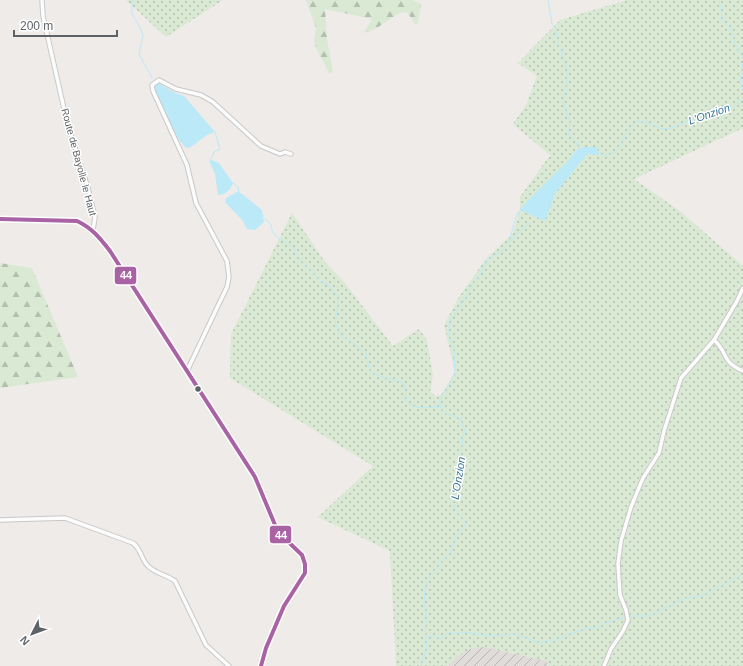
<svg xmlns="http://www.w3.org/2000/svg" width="743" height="666" font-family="Arial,sans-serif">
  <defs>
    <pattern id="industrial-furrows" width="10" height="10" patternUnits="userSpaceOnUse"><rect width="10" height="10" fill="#dfdcd9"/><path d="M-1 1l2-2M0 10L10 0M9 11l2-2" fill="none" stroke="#b8b6b4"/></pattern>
    <pattern id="grass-dots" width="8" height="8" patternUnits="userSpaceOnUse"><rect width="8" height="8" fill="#dae9d3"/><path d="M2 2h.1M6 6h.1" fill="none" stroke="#b4c0af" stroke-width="1.8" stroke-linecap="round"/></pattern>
    <pattern id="forest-firs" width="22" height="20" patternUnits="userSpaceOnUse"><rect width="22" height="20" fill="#dae9d3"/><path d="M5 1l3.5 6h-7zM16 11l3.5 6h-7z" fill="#b4c0af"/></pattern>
  </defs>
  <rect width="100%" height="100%" fill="#eeebe8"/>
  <path fill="url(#industrial-furrows)" d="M475,646L485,647L547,661V666H447L460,654Z"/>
  <g fill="url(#grass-dots)">
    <path d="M126,0H223L166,37Z"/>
    <path d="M627,0H743V128L634,179L681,212L743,266V666H547V661L485,647C469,646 458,655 447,666H396L390,551L318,517L373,466L230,378L231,334L292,213L325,262L344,282L393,346L419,329L427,340L433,375L430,392L436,396L441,395L455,372L444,325L459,297L485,260L513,233L520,209V197L550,155L513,124L526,105L537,76L518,63L560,20Z"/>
  </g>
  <g fill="url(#forest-firs)">
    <path d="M306,0H413L421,4L418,23L415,24L407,12C393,12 383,29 364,33L372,19L325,9L327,39L333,72L329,73L316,48L314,40L316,28Z"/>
    <path d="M0,263L32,268L78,377L0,388Z"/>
  </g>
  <g fill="#bce9f8">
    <path d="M158,83L175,93L184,96L215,132L207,135L191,147L186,148L176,136L155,91V86Z"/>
    <path d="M584,147H598V155L587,154L555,194L545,221L522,211L520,209C535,193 550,178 566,163C573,156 573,150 584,147Z"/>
    <path d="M211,160L219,163L233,183L230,189L224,194L218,195L215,174L209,161Z"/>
    <path d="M237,192L241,193L262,210L264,222L255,230L247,229L243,221L225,202L226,198Z"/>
  </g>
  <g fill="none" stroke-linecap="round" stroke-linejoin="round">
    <g stroke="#bce9f8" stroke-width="1">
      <path d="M132,0V14L139,25L143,35L139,54L152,78"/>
      <path d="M548,0L552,24L555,26L558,44L562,51L564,62L568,72L563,102L570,122L568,134L576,142L578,148"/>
      <path d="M719,0L723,21L730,27L736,47L743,57"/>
      <path d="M743,63L740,82L743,90"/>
      <path d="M598,153C622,164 621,129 638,121L646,122L662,129L671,128L708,113L727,111L743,100"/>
      <path d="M211,159L214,152L220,149L215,132"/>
      <path d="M233,183L238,187L239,193"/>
      <path d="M265,219L271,224C271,243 296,240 296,255L322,282L329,285L337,296L338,305L335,322L338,332L366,353L370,372C375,375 394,380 402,382C405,386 405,392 406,397C409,412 428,407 439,407"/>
      <path d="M509,241L517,214L522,209"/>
      <path d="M629,616H648L684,599L701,596L742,575"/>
      <path d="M428,637L435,636L441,639L450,632L453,634L464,632L491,636L514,634L540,643L549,640L552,642L569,634L587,628H598L603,624L625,617"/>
      <path d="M421,666L427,647L425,627L427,617L424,606L425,587L430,576L450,553L454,541L466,524C464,518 458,514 455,509C449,500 459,472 462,464L460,461L463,437L465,431L460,418L445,413L440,407L442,395L455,375L454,350L449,335V322L466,298L470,288L480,275L488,259L501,252L522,229L531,223"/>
    </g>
    <g stroke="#c9c9c9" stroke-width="5.5">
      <g id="street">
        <path d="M42,0L43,16L67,122L88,188L95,217L93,230"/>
        <path d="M714,340C729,353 720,361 743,371"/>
        <path d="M187,371L215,312L227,287L229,277L227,261L196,203L187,165L153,91L152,85L159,80L176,89L201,95L213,102L261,146L280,154L285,152L291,154"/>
        <path d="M0,520L65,518L133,543C142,550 141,560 149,567C157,574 167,575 175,581L206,645L229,666"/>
        <path d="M604,666L611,649L623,631L628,620L626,610L620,595L618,564L621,541L631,507L643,478L659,453L664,431L681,378L714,340L737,301L743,288"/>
      </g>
    </g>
    <g stroke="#c9c9c9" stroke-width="6">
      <path id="secondary" d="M0,219L77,221C93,227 100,238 110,251L255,477L278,532L302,555L305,564V573L284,606L266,648L261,666"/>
    </g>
    <use href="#street" stroke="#fcfcfc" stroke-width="3.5"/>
    <use href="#secondary" stroke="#fcfcfc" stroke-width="4.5"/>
    <g stroke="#fff" stroke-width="7">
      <path id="bus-1" d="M0,219L77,221C92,228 100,238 110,251L255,477L278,532L302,555L305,564V573L284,606L266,648L261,666"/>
    </g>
    <use href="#bus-1" stroke="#a963a5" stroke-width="4"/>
  </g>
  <circle fill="#5d6367" stroke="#fff" stroke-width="1.5" cx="198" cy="389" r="3.5"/>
  <g text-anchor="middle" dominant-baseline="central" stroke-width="3" stroke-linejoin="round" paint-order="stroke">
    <g font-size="10" fill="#5d6367" stroke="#fff">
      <text transform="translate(79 162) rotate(75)">Route de Bayolle le Haut</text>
    </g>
    <g font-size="11" font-style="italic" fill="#38789a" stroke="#fff">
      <text transform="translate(709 114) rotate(-19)">L'Onzion</text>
      <text transform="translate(458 478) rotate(-81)">L'Onzion</text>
    </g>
  </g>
  <g stroke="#fff" stroke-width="1.5">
    <rect x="114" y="266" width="23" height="19" rx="4" fill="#a963a5"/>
    <rect x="269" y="525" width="23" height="19" rx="4" fill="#a963a5"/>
  </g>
  <g font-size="11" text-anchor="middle" font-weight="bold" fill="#fff">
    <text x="126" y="279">44</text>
    <text x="281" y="539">44</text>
  </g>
  <g transform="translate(32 634) rotate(228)" stroke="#ffffff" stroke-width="3" paint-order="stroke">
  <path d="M0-3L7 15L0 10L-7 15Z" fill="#5d6367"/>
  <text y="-6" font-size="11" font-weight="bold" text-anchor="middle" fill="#5d6367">N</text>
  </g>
  <path d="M14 30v6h103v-6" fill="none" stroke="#5d6367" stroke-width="2"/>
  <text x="20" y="30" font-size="12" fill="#5d6367" stroke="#ffffff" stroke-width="3" paint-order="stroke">200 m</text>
</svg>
